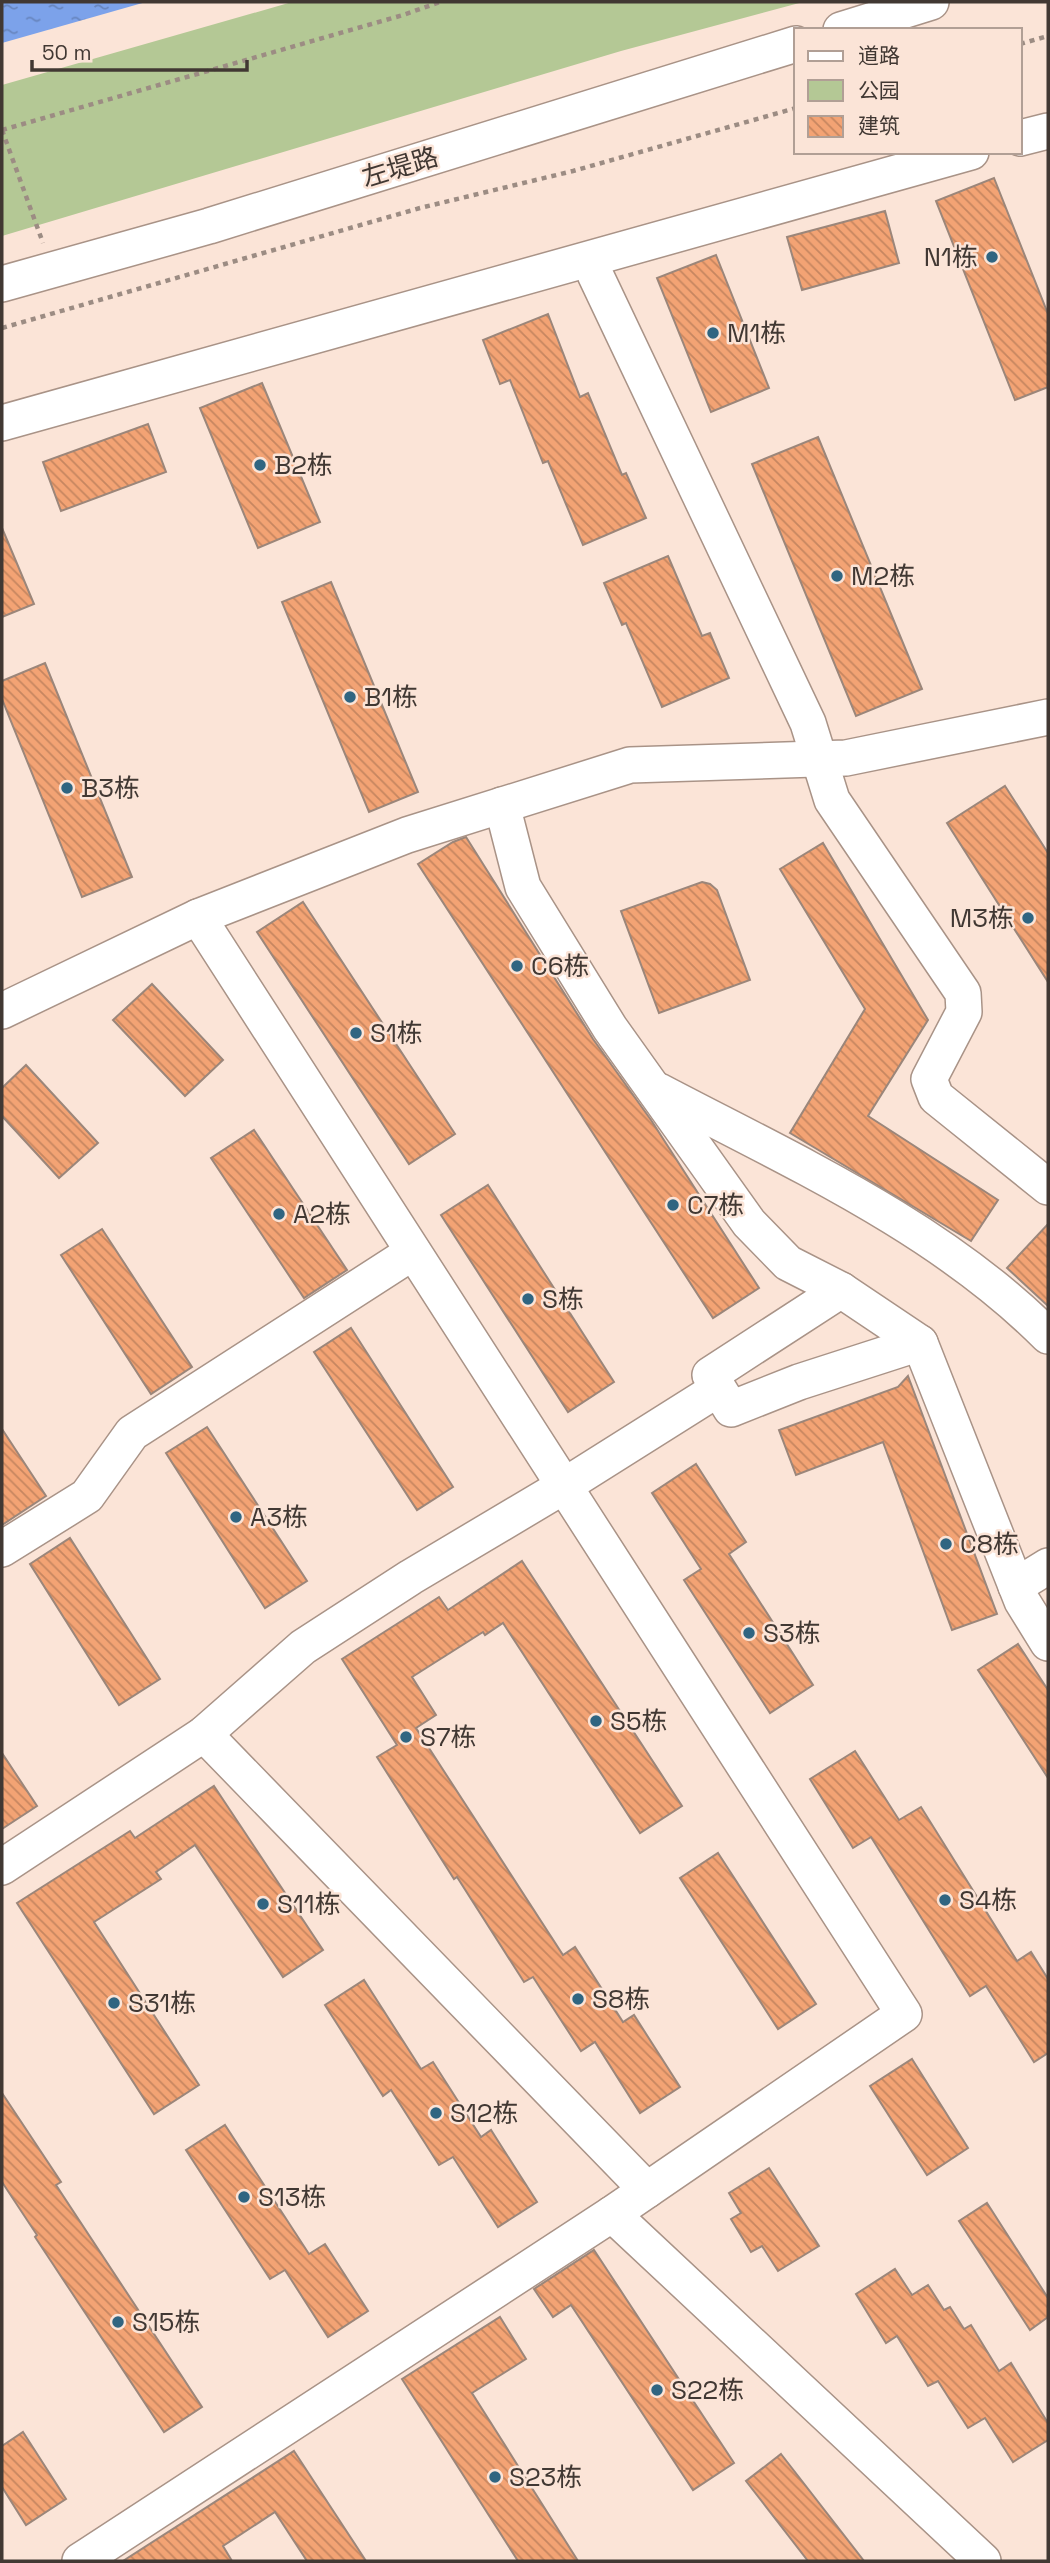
<svg xmlns="http://www.w3.org/2000/svg" width="1050" height="2563" font-family="'Space Grotesk','Noto Sans SC',sans-serif">
  <defs>
    <pattern id="water-ripples" width="26" height="14" patternUnits="userSpaceOnUse" patternTransform="scale(1.75)"><rect width="26" height="14" fill="#7ca2ea"/><path d="M2 4q2-2 4 0t4 0M15 11q2-2 4 0t4 0" fill="none" stroke="#6785be"/></pattern>
    <pattern id="building-back-hatch" width="6" height="6" patternUnits="userSpaceOnUse" patternTransform="scale(1.75)"><rect width="6" height="6" fill="#f3a374"/><path d="M-1 5l2 2M0 0l6 6M5-1l2 2" fill="none" stroke="#c68660"/></pattern>
  </defs>
  <rect width="100%" height="100%" fill="#fbe4d7"/>
  <path fill="#b4c895" d="M292,2H803L621,51L2,236V85Z"/>
  <path fill="url(#water-ripples)" d="M2,2H146L2,43Z"/>
  <g fill="url(#building-back-hatch)" stroke="#9b867a" stroke-width="2">
    <path d="M994,178L1048,314V387L1015,400L936,201Z"/>
    <path d="M885,211L899,263L802,290L787,237Z"/>
    <path d="M716,255L769,388L711,412L657,278Z"/>
    <path d="M548,314L580,397L588,393L622,475L626,473L646,518L583,545L548,461L543,463L510,380L500,384L483,340Z"/>
    <path d="M262,383L320,522L258,548L200,408Z"/>
    <path d="M148,424L166,472L61,511L43,462Z"/>
    <path d="M818,437L922,689L856,716L752,464Z"/>
    <path d="M2,528L34,604L2,617Z"/>
    <path d="M668,556L702,636L710,633L729,678L662,707L626,623L622,625L604,583Z"/>
    <path d="M331,582L418,792L369,812L282,602Z"/>
    <path d="M45,663L132,877L82,897L2,699V681Z"/>
    <path d="M1005,786L1048,853V982L947,823Z"/>
    <path d="M466,837L593,1039L651,1120L759,1288L713,1318L418,864L453,842Z"/>
    <path d="M823,843L928,1020L868,1116L998,1200L971,1241L790,1133L865,1009L780,869Z"/>
    <path d="M702,882L710,884L717,890L750,980L659,1013L621,911Z"/>
    <path d="M303,902L455,1134L409,1164L257,932Z"/>
    <path d="M152,984L223,1060L185,1096L113,1020Z"/>
    <path d="M26,1065L98,1143L59,1178L2,1116V1088Z"/>
    <path d="M254,1130L347,1270L304,1298L211,1158Z"/>
    <path d="M488,1185L614,1382L568,1412L441,1215Z"/>
    <path d="M1048,1224V1306L1007,1268Z"/>
    <path d="M102,1229L192,1367L151,1394L61,1255Z"/>
    <path d="M351,1328L453,1487L417,1510L314,1352Z"/>
    <path d="M908,1376L997,1614L952,1630L883,1442L796,1475L779,1430L898,1387Z"/>
    <path d="M207,1427L307,1581L265,1608L166,1453Z"/>
    <path d="M2,1429L46,1496L2,1525Z"/>
    <path d="M696,1464L746,1542L729,1554L813,1685L770,1713L684,1580L701,1569L652,1493Z"/>
    <path d="M70,1538L160,1679L119,1705L30,1564Z"/>
    <path d="M522,1561L682,1806L640,1833L503,1623L485,1635L483,1632L412,1677L436,1715L416,1728L563,1955L575,1947L623,2022L634,2015L680,2087L640,2113L595,2042L581,2051L533,1977L524,1982L457,1877L454,1879L377,1757L397,1745L342,1659L439,1597L448,1610Z"/>
    <path d="M1018,1644L1048,1690V1778L978,1670Z"/>
    <path d="M855,1751L899,1820L921,1807L1017,1961L1031,1952L1048,1979V2053L1034,2062L986,1986L970,1996L871,1837L853,1848L810,1779Z"/>
    <path d="M2,1753L37,1806L2,1829Z"/>
    <path d="M214,1786L323,1950L283,1977L195,1845L156,1872L161,1879L94,1922L199,2085L154,2114L17,1903L130,1831L135,1838Z"/>
    <path d="M718,1853L816,2004L778,2029L680,1878Z"/>
    <path d="M364,1980L421,2069L433,2062L481,2137L491,2130L537,2202L498,2227L453,2157L439,2165L391,2090L383,2096L325,2005Z"/>
    <path d="M912,2059L968,2148L927,2175L870,2086Z"/>
    <path d="M2,2093L61,2182L56,2185L202,2407L164,2432L35,2237L37,2235L2,2182Z"/>
    <path d="M225,2125L309,2254L325,2244L368,2311L328,2337L285,2270L270,2279L186,2150Z"/>
    <path d="M769,2168L819,2246L778,2271L762,2246L751,2252L731,2219L741,2213L729,2193Z"/>
    <path d="M987,2203L1048,2298V2317L1030,2330L959,2221Z"/>
    <path d="M594,2250L734,2463L693,2490L571,2305L553,2317L534,2289Z"/>
    <path d="M895,2269L912,2295L928,2285L944,2310L950,2307L964,2329L971,2325L999,2371L1011,2363L1048,2423V2440L1013,2462L985,2418L968,2428L938,2381L928,2386L897,2336L886,2343L856,2294Z"/>
    <path d="M500,2317L526,2359L472,2393L578,2561H518L402,2379Z"/>
    <path d="M23,2432L66,2499L26,2525L2,2487V2446Z"/>
    <path d="M294,2451L366,2561H307L275,2512L223,2546L232,2561H123Z"/>
    <path d="M781,2454L864,2561H808L746,2481Z"/>
  </g>
  <g fill="none" stroke-linecap="round" stroke-linejoin="round">
    <g stroke="#a99387" stroke-width="38">
      <g id="minor">
        <path d="M841,30L931,2"/>
        <path d="M1020,138L1048,131"/>
        <path d="M595,274L808,723L832,800L963,993L964,1012L929,1079L936,1097L1048,1187"/>
        <path d="M2,284L209,226L796,44"/>
        <path d="M2,423L971,152"/>
        <path d="M502,805L523,887L610,1028L749,1223L788,1263L841,1290L920,1343L1022,1601L1048,1643"/>
        <path d="M2,1011L198,917L407,835L630,765L846,758L1048,717"/>
        <path d="M659,1091C792,1161 941,1228 1048,1336"/>
        <path d="M841,1290L710,1375L731,1409L799,1382L920,1343"/>
        <path d="M2,1549L87,1496L132,1433L413,1252"/>
        <path d="M1016,1586L1048,1566"/>
        <path d="M204,1734L647,2190"/>
        <path d="M2,1867L204,1734L303,1647L411,1577L564,1486L718,1389"/>
        <path d="M612,2214L983,2561"/>
        <path d="M80,2561L612,2214L904,2014L198,917"/>
      </g>
    </g>
    <g stroke="#9c8c83" stroke-width="4.5" stroke-dasharray="5 5" stroke-linecap="butt">
      <path d="M1020,44L1048,36"/>
      <path d="M2,130L403,15L440,2"/>
      <path d="M2,130L43,243"/>
      <path d="M2,328L420,208L573,171L796,108"/>
    </g>
    <use href="#minor" stroke="#fff" stroke-width="35"/>
  </g>
  <g fill="#306581" stroke="#fbe4d7" stroke-width="2.5">
    <circle cx="992" cy="257" r="7"/>
    <circle cx="713" cy="333" r="7"/>
    <circle cx="260" cy="465" r="7"/>
    <circle cx="837" cy="576" r="7"/>
    <circle cx="350" cy="697" r="7"/>
    <circle cx="67" cy="788" r="7"/>
    <circle cx="1028" cy="918" r="7"/>
    <circle cx="517" cy="966" r="7"/>
    <circle cx="356" cy="1033" r="7"/>
    <circle cx="673" cy="1205" r="7"/>
    <circle cx="279" cy="1214" r="7"/>
    <circle cx="528" cy="1299" r="7"/>
    <circle cx="236" cy="1517" r="7"/>
    <circle cx="946" cy="1544" r="7"/>
    <circle cx="749" cy="1633" r="7"/>
    <circle cx="596" cy="1721" r="7"/>
    <circle cx="406" cy="1737" r="7"/>
    <circle cx="945" cy="1900" r="7"/>
    <circle cx="263" cy="1904" r="7"/>
    <circle cx="578" cy="1999" r="7"/>
    <circle cx="114" cy="2003" r="7"/>
    <circle cx="436" cy="2113" r="7"/>
    <circle cx="244" cy="2197" r="7"/>
    <circle cx="118" cy="2322" r="7"/>
    <circle cx="657" cy="2390" r="7"/>
    <circle cx="495" cy="2477" r="7"/>
  </g>
  <g text-anchor="middle" dominant-baseline="central" stroke-width="5" stroke-linejoin="round" paint-order="stroke">
    <g font-size="26" fill="#413833" stroke="#fbe4d7">
      <text transform="translate(400 167) rotate(-17)">左堤路</text>
    </g>
    <g font-size="26" fill="#413833" stroke="#fbe4d7" text-anchor="start">
      <text x="978" y="257" text-anchor="end">N1栋</text>
      <text x="727" y="333">M1栋</text>
      <text x="274" y="465">B2栋</text>
      <text x="851" y="576">M2栋</text>
      <text x="364" y="697">B1栋</text>
      <text x="81" y="788">B3栋</text>
      <text x="1014" y="918" text-anchor="end">M3栋</text>
      <text x="531" y="966">C6栋</text>
      <text x="370" y="1033">S1栋</text>
      <text x="687" y="1205">C7栋</text>
      <text x="293" y="1214">A2栋</text>
      <text x="542" y="1299">S栋</text>
      <text x="250" y="1517">A3栋</text>
      <text x="960" y="1544">C8栋</text>
      <text x="763" y="1633">S3栋</text>
      <text x="610" y="1721">S5栋</text>
      <text x="420" y="1737">S7栋</text>
      <text x="959" y="1900">S4栋</text>
      <text x="277" y="1904">S11栋</text>
      <text x="592" y="1999">S8栋</text>
      <text x="128" y="2003">S31栋</text>
      <text x="450" y="2113">S12栋</text>
      <text x="258" y="2197">S13栋</text>
      <text x="132" y="2322">S15栋</text>
      <text x="671" y="2390">S22栋</text>
      <text x="509" y="2477">S23栋</text>
    </g>
  </g>
  <rect width="1050" height="2563" fill="none" stroke="#413833" stroke-width="7"/>
  <rect x="794" y="28" width="228" height="126" fill="#fbe4d7" stroke="#b19f95" stroke-width="2"/>
  <rect x="808" y="51" width="35" height="10" fill="#ffffff" stroke="#b19f95" stroke-width="2"/>
  <text x="858" y="63" font-size="21" fill="#413833">道路</text>
  <rect x="808" y="80" width="35" height="21" fill="#b4c895" stroke="#b19f95" stroke-width="2"/>
  <text x="858" y="98" font-size="21" fill="#413833">公园</text>
  <rect x="808" y="116" width="35" height="21" fill="url(#building-back-hatch)" stroke="#b19f95" stroke-width="2"/>
  <text x="858" y="133" font-size="21" fill="#413833">建筑</text>
  <path d="M32 60v10h215v-10" fill="none" stroke="#413833" stroke-width="3.5"/>
  <text x="42" y="60" font-size="21" fill="#413833" stroke="#fbe4d7" stroke-width="5" paint-order="stroke">50 m</text>
</svg>
